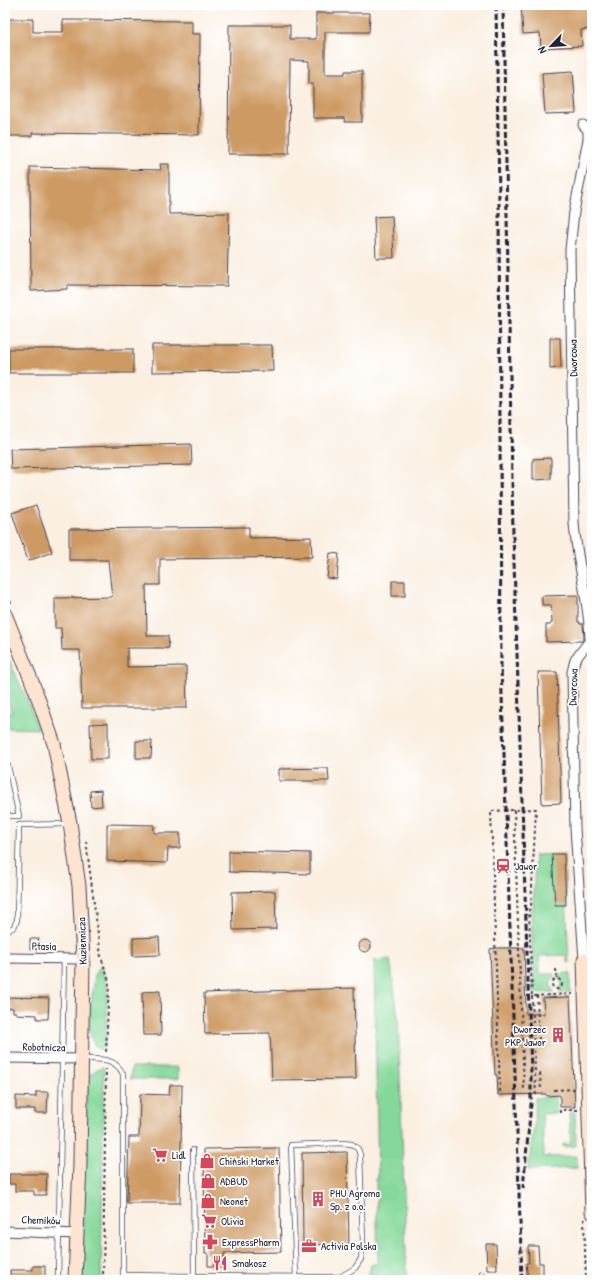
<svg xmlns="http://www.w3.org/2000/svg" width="597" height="1285" font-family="'Patrick Hand',sans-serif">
  <rect width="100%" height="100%" fill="#fff"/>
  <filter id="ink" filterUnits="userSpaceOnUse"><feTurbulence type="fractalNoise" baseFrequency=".025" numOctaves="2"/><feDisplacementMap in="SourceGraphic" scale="8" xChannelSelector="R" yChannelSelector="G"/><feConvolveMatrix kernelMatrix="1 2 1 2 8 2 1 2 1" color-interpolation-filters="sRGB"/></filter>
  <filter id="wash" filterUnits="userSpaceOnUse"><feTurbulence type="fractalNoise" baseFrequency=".012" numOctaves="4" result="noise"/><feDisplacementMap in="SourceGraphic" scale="16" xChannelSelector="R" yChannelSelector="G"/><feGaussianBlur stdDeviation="0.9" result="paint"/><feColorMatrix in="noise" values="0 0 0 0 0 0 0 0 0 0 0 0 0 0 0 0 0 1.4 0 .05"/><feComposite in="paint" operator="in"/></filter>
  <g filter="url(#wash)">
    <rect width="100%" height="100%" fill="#faefe1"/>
    <g fill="#85d89a" stroke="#547d6a">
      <path d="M5,658L9,660L29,704L38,729L5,728V715L12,712L5,694Z"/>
      <path d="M564,854L569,963L567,962L566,955L539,956L540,974H554V977L550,983L554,992L534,993L531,911L533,908L535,855Z"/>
      <path d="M390,959L398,1017L407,1280H370L368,1279L371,1265L378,1263L376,1179H378L374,961Z"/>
      <path d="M100,967C112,978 105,1030 105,1047L99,1049C81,1038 94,992 95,975L98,968Z"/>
      <path d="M570,973V992L559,993L562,983L558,977V974Z"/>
      <path d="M101,1067H104L101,1280H81L87,1078L93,1072Z"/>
      <path d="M132,1067H178V1079H130Z"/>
      <path d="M556,1096L557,1113L542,1114L544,1157L577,1156V1168L528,1170L535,1120V1098Z"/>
      <path d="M569,1113H575L576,1146L563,1147V1144H571Z"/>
    </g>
    <g id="blocks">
      <g fill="#ce9a63">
        <path d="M521,5H592V29L581,30L582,46L541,48L540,33L523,34Z"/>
        <path d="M316,13H370L369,32H325V74H345V71H362V122H345L344,118H313V84H309V61L290,60L289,154H228L229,25H290V39H316Z"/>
        <path d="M5,19H33V32H63V20L192,21V34H200L199,135L32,133V136H5Z"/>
        <path d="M573,71L576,113L545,114L542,73Z"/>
        <path d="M160,164H169V214L229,213L227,286L67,285V289L31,291L30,167L161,170Z"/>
        <path d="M392,216L394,258H376L374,217Z"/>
        <path d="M550,338H560L561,368L550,369Z"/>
        <path d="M152,345H272L273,371L152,372Z"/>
        <rect x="9" y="349" width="124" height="24"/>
        <path d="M191,444L192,465L11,469L10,449Z"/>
        <path d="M551,458V479L533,480V459Z"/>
        <path d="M36,505L52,552L28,561L12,513Z"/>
        <path d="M249,527V538L311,537L312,557L160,559V585H146L147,636H168L169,648H127V667L186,666L187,708H82L80,650H62L61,628H55V598L112,597L108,560H69V529Z"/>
        <path d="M330,553L339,554L337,579L327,578Z"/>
        <rect x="392" y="581" width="13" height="15"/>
        <path d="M578,595V622H580V624H583L584,638L582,641L546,642V625H550L552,622L551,605H542V596Z"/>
        <path d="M538,672H557L561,803L542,804Z"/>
        <path d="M108,723V759H91L90,724Z"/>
        <path d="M136,741H152L151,758H136Z"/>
        <path d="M328,768L329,781H279V769Z"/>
        <path d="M101,790L102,806L91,807L90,791Z"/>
        <path d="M107,824L154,825V833H180V848H168L167,863L107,861Z"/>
        <path d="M229,851L310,853V874L229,872Z"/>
        <path d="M552,854H564L566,905H555Z"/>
        <path d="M275,891L276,929L233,930L232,892Z"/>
        <path d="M159,937L160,955L133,956V938Z"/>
        <rect x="30" y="939" width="9" height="10"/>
        <circle cx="365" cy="946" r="6"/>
        <path d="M496,948H524L526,1014H544L543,998L570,997L575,1107H560V1095L547,1096L546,1094L498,1095L497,1075H495L490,949Z"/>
        <path d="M354,988L356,1079L272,1080L270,1033L205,1034L204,993Z"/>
        <path d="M160,991L161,1035H143L142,992Z"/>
        <path d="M7,997L49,998L48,1019H37V1015L16,1014V1012H13V1008H7Z"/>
        <path d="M170,1085H182L180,1203H127L129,1137H139L140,1094L169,1095Z"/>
        <path d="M36,1092H48L47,1113H35V1109H16V1096L36,1097Z"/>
        <path d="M279,1148L281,1252L224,1253V1266H208V1253H205L204,1149Z"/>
        <path d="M347,1152L349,1244L303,1245L302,1153Z"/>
        <path d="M9,1174H47L46,1195H34V1191H15V1184H9Z"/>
        <path d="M486,1244H496L497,1270H487Z"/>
        <path d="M528,1246H538L539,1263H543V1280H528L526,1263H529Z"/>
        <path d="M33,1266H45V1280H10V1270H33Z"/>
      </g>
    </g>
  </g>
  <g filter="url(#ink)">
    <use href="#blocks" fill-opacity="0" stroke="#424154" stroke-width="1"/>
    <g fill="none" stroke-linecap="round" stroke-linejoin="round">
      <g stroke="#424154" stroke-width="6">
        <g id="lane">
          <path d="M5,646L15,642"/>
          <path d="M5,816H19L8,766"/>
          <path d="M5,932L14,927L17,920L19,825L68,824"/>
          <path d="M83,1059C99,1059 115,1057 123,1074V1280"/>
          <path d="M193,1150L194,1276L340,1277L355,1268L361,1259L363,1243L360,1155L358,1149L352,1144L342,1143L291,1145L296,1277V1280"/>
          <path d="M481,1274V1280"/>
          <path d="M123,1275L194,1276"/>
          <path d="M58,1280L64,958"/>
        </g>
      </g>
      <g stroke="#424154" stroke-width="11">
        <g id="street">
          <path d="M583,125L588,130V139L574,212L570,250L574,523C577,563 589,600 590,640L575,660L572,672L575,828L584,960"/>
          <path d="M5,958L83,959"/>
          <path d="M5,1058L82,1059"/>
          <path d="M5,1231L77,1234"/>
        </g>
      </g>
      <g stroke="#424154" stroke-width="15">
        <g id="secondary">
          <path d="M5,614L36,692L54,744L70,823L79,886L83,959L80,1164L75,1280"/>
          <path d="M584,960L592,1212"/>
        </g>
      </g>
      <g stroke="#424154" stroke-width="2" stroke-dasharray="3 3" stroke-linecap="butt">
        <path d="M5,590L11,603"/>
        <path d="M514,810L524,1091"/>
        <path d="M86,841L101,957L109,981L106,1052"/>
        <path d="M556,969L557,979"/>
        <circle cx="557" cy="984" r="5"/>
        <path d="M537,995L539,1041"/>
        <path d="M532,996L536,1098"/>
        <path d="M540,1073L541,1091"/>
        <path d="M554,1090L576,1089"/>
        <path d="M500,1092L491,811L536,809L531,906L529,910L532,996L573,994"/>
        <path d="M560,1113V1110H578"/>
        <path d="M584,1219L586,1280"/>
        <path d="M103,1280L106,1069"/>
      </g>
      <use href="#lane" stroke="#fff" stroke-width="4.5"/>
      <use href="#street" stroke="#fff" stroke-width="9"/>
      <use href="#secondary" stroke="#fde4d1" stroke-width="13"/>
      <g stroke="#22223b" stroke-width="3" stroke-dasharray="6 3" stroke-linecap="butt">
        <path d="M496,5L499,199L501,666L522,1280"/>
        <path d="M503,5L513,533L531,1072V1104L523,1188"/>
      </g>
    </g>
  </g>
  <defs>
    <g id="station-bare" transform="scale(1.2)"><path d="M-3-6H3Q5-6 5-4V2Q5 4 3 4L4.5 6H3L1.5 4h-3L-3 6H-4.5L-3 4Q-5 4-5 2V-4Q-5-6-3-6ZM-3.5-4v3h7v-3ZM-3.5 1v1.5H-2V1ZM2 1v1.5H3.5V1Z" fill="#d1495b" stroke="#fff" stroke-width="2.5" paint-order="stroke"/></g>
    <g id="building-bare" transform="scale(1.2)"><path d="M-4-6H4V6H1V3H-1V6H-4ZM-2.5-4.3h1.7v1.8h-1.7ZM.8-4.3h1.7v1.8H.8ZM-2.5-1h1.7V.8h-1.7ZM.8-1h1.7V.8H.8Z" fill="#d1495b" stroke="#fff" stroke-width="2.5" paint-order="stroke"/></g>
    <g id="supermarket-bare" transform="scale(1.2)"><path d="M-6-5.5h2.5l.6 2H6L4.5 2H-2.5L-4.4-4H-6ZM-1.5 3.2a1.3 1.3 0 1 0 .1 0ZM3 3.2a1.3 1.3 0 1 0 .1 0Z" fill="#d1495b" stroke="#fff" stroke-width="2.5" paint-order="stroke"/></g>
    <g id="shop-bare" transform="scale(1.2)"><path d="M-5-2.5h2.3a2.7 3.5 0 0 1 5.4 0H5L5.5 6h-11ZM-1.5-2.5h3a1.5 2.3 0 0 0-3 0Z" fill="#d1495b" stroke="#fff" stroke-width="2.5" paint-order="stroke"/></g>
    <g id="pharmacy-bare" transform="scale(1.2)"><path d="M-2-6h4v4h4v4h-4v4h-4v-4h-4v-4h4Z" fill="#d1495b" stroke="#fff" stroke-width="2.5" paint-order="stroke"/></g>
    <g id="office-bare" transform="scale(1.2)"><path d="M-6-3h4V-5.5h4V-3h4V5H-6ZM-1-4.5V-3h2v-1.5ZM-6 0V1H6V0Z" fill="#d1495b" stroke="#fff" stroke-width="2.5" paint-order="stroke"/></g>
    <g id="restaurant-bare" transform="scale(1.2)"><path d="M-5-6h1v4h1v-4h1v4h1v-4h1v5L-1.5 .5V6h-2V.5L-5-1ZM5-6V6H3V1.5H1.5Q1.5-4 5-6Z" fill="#d1495b" stroke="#fff" stroke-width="2.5" paint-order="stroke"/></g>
  </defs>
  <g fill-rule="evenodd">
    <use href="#station-bare" x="503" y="866"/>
    <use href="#building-bare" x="558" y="1035"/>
    <use href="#supermarket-bare" x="160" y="1155"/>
    <use href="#shop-bare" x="207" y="1161"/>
    <use href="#shop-bare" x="208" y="1181"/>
    <use href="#building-bare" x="318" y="1199"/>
    <use href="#shop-bare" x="208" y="1201"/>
    <use href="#supermarket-bare" x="209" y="1221"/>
    <use href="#pharmacy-bare" x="210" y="1242"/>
    <use href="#office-bare" x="309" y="1246"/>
    <use href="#restaurant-bare" x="220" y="1263"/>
  </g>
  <g text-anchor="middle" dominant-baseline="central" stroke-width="3.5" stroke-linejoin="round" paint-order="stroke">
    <g font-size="11" fill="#22223b" stroke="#fff">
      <text transform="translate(573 358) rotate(-91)">Dworcowa</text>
      <text transform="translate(573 687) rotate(-88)">Dworcowa</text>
      <text transform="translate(82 941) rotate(-92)">Kuziennicza</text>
      <text transform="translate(44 946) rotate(1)">Ptasia</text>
      <text transform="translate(44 1047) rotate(1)">Robotnicza</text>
      <text transform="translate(41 1220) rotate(2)">Chemików</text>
    </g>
    <g font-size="11" fill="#22223b" stroke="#fff" text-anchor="start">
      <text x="515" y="866">Jawor</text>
      <text x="546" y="1029" text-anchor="end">Dworzec<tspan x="546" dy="13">PKP Jawor</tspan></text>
      <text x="172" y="1155">Lidl</text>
      <text x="219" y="1161">Chiński Market</text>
      <text x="220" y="1181">ADBUD</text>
      <text x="330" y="1193">PHU Agroma<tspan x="330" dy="13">Sp. z o.o.</tspan></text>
      <text x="220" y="1201">Neonet</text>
      <text x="221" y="1221">Olivia</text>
      <text x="222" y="1242">ExpressPharm</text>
      <text x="321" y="1246">Activia Polska</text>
      <text x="232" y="1263">Smakosz</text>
    </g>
  </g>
  <rect width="597" height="1285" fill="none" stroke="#fff" stroke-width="20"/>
  <g transform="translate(551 46) rotate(245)" stroke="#ffffff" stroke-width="3" paint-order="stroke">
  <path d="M0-3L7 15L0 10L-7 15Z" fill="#22223b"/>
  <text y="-6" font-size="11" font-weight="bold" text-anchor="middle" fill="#22223b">N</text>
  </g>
</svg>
